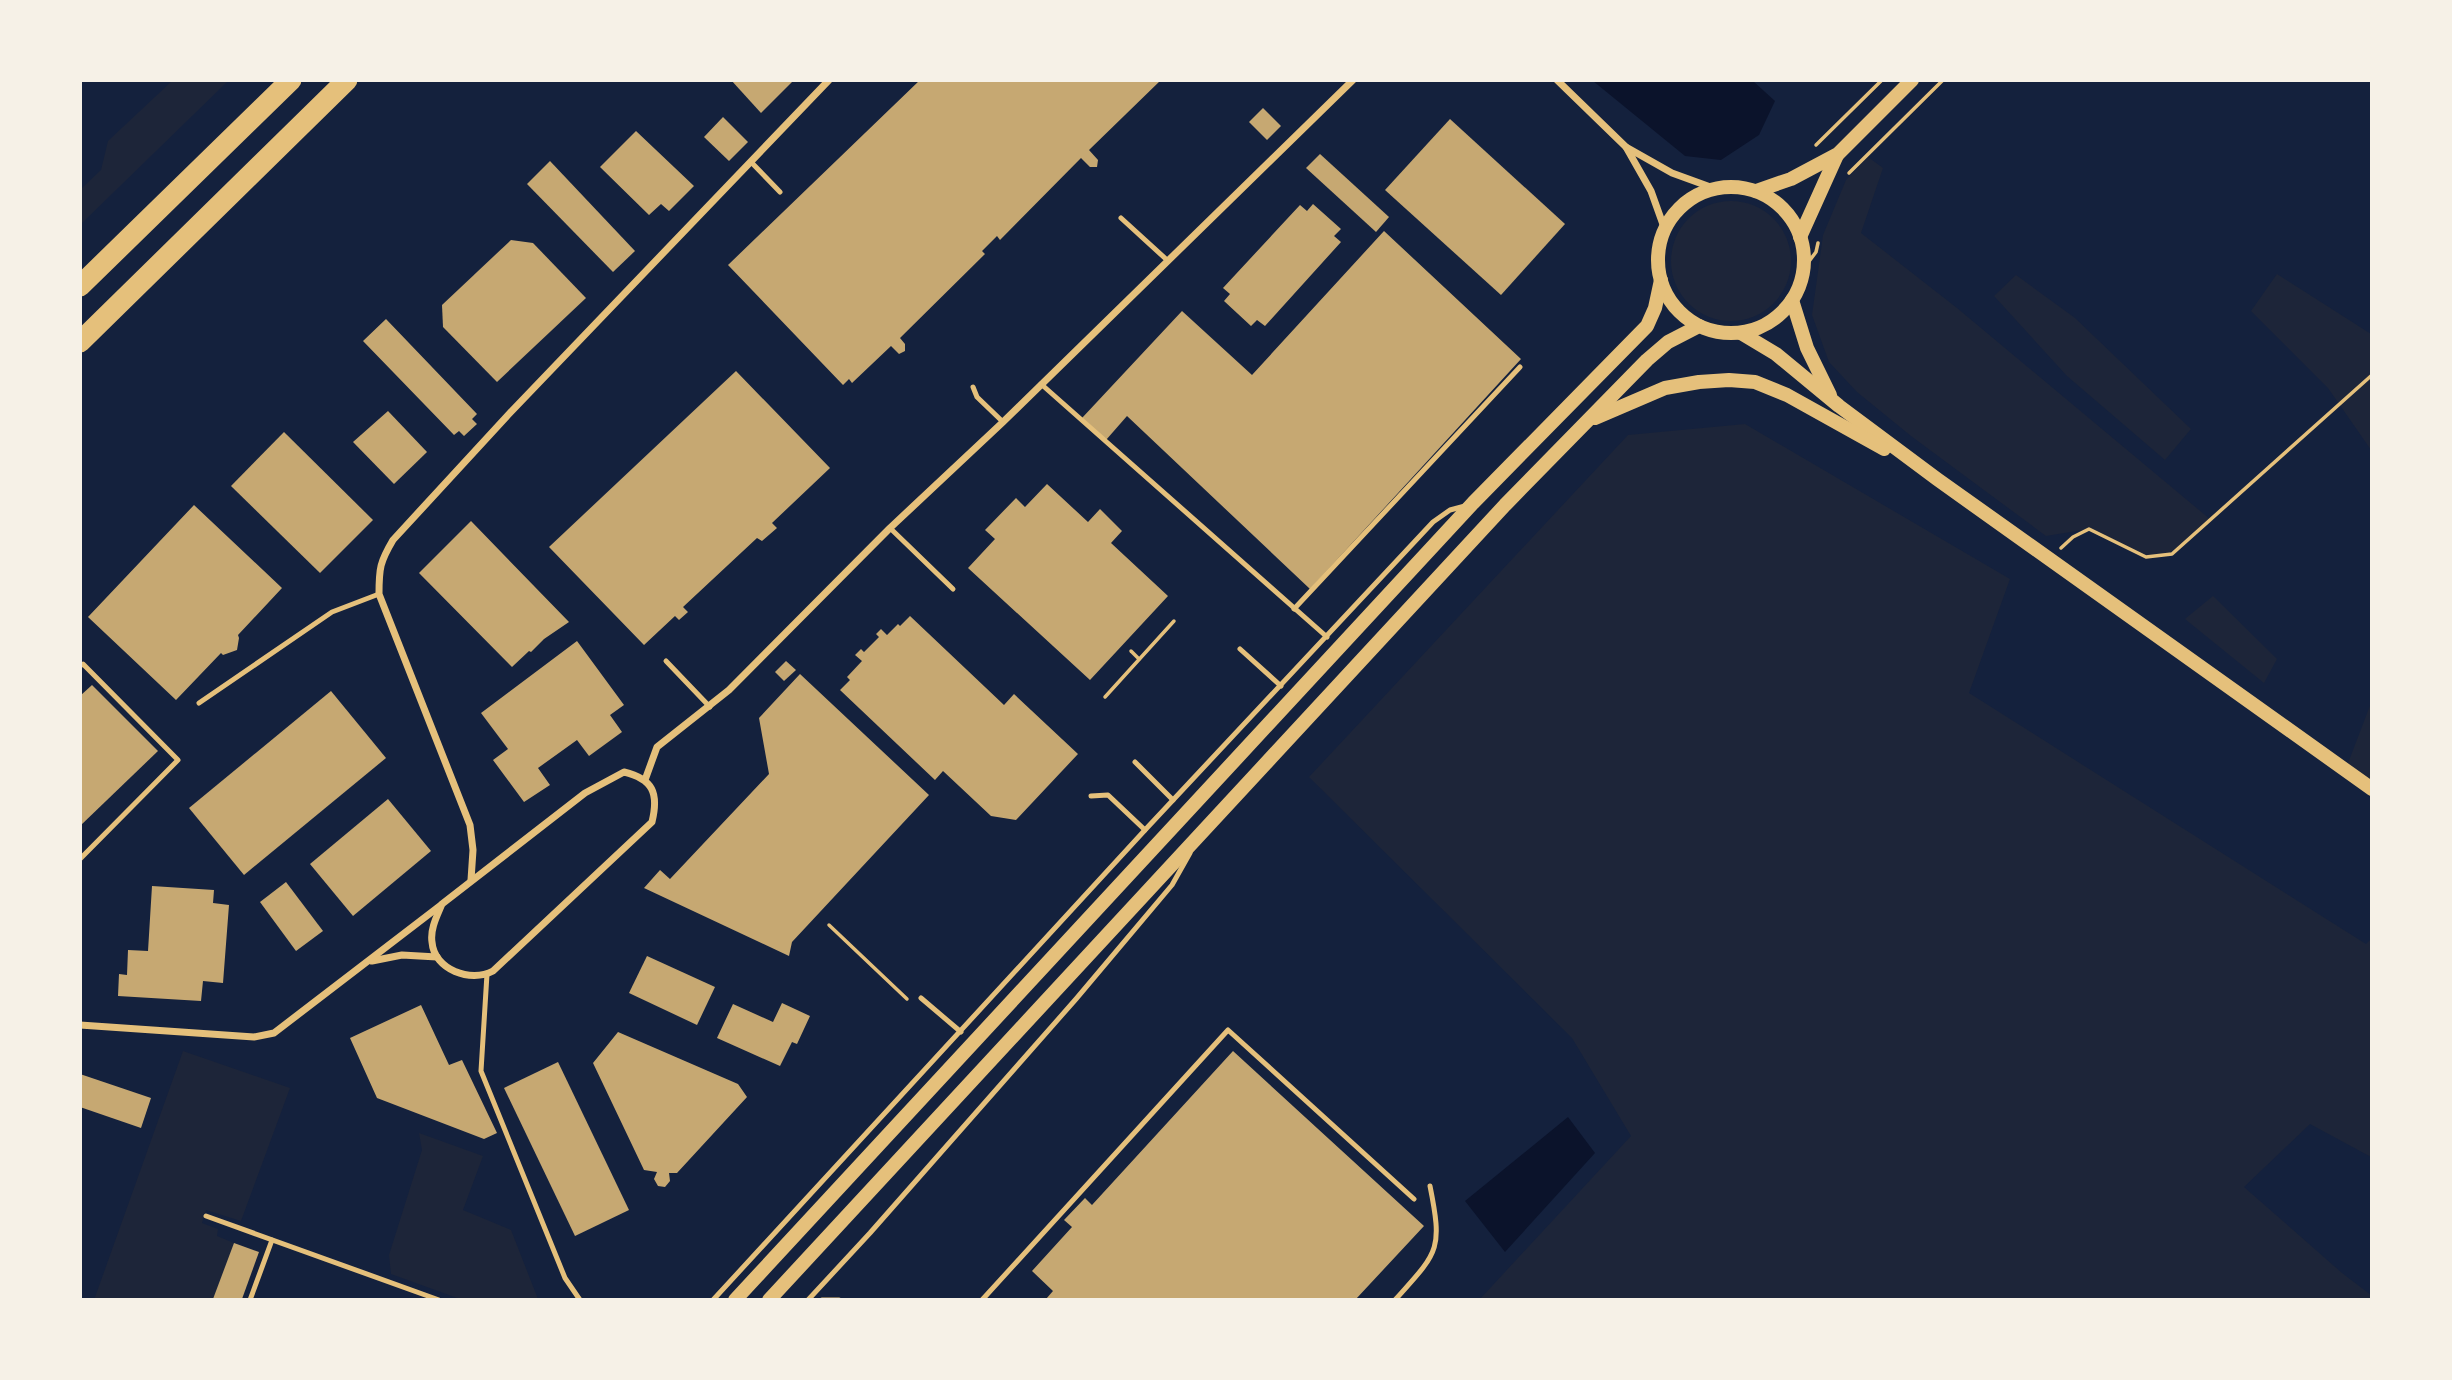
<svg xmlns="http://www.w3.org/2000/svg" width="2452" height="1380" font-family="Lora,serif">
  <rect width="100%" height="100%" fill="#14213d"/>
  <g fill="#1d2539">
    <path d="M172,81H228L81,224V189L101,170L108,141Z"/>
    <path d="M1868,157L1883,168L1861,233L1957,308L2211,520L2172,554L2146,557L2089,529L2046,536L1911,436L1857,392L1829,362L1812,315L1823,235L1846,180Z"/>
    <circle cx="1731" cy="261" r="60"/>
    <path d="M2277,274L2371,334V450L2328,388L2251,311Z"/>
    <path d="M2016,275L2075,318L2191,429L2165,460L2067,376L1994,296Z"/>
    <path d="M1745,424L2010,579L1969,693L2366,944L2371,939V1157L2310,1124L2244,1187L2342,1273L2371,1295V1299H1480L1631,1136L1572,1038L1309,777L1628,435Z"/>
    <path d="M2213,596L2277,659L2264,683L2185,619Z"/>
    <path d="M2371,703V790L2345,771Z"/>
    <path d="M183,1051L290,1088L241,1221L206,1210L202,1223L218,1229L217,1236L234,1243L213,1299L94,1300Z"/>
    <path d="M419,1133L483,1156L463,1210L511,1230L538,1299H460L391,1274L389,1255L422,1150Z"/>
  </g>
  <g fill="#0b132b">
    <path d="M1593,81H1753L1775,101L1759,135L1721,160L1685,156Z"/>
    <path d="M1568,1117L1595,1153L1505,1252L1465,1201Z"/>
  </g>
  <g fill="#c6a872">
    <path d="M731,80H794L761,113Z"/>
    <path d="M920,80H1161L1089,150L1098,160L1097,167H1090L1081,158L1000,240L997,236L982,251L985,254L900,338L905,344V351L899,354L891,346L852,383L849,379L843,385L728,265Z"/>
    <path d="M1263,108L1281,126L1267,140L1249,122Z"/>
    <path d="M723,117L748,142L729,161L704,137Z"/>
    <path d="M1450,119L1565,224L1501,295L1385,190Z"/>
    <path d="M636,131L694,186L669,211L661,204L649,215L600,167Z"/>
    <path d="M1320,154L1389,217L1376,232L1306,168Z"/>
    <path d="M550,161L635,251L613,272L527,184Z"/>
    <path d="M1313,204L1341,229L1334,236L1341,242L1265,326L1257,320L1251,326L1224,301L1230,294L1223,288L1300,205L1307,211Z"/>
    <path d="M1384,231L1521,359L1310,589L1127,416L1106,440L1082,418L1182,311L1252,375Z"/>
    <path d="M511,240L533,243L586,298L497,382L443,327L442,305Z"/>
    <path d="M386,319L477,414L472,419L477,424L464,436L459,431L454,435L363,341Z"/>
    <path d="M736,371L830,468L772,523L777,528L762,541L757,538L683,607L688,612L679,620L675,616L644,645L549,547Z"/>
    <path d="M388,411L427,452L394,484L353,442Z"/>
    <path d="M284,432L373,520L320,573L231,486Z"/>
    <path d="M1047,484L1088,522L1100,509L1122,531L1111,543L1168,596L1090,680L968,568L995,539L985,530L1016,498L1025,507Z"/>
    <path d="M194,505L282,588L238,635L239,638L237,650L223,655L221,653L176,700L88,617Z"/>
    <path d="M471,521L569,622L544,639L531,652L529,651L512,667L419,573Z"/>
    <path d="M910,616L1004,705L1014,694L1078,754L1016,820L991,816L943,771L935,780L840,690L850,680L847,677L862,661L855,655L861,649L864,652L879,637L876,634L881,629L887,635L898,624L900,626Z"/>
    <path d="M577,641L624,705L610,715L622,732L589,756L577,740L538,768L550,785L524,802L493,760L508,749L481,713Z"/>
    <path d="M786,661L796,670L784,681L775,672Z"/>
    <path d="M800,674L929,795L792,942L789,956L644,888L660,870L670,879L769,774L759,718Z"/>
    <path d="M92,685L158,751L80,826V696Z"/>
    <path d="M331,691L386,758L244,875L189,808Z"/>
    <path d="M388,799L431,851L353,916L310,864Z"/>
    <path d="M286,882L323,931L296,951L260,902Z"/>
    <path d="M152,886L214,890L213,903L229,905L223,983L203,981L201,1001L118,996L119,974L127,975L128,950L148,951Z"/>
    <path d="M647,956L715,987L697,1025L629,993Z"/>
    <path d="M782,1003L810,1016L797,1044L792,1042L780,1066L717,1038L733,1004L773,1022Z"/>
    <path d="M421,1005L449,1065L462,1060L497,1133L484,1139L377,1098L350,1038Z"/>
    <path d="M618,1032L738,1084L747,1097L677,1173H669L670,1181L665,1187L658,1186L654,1179L657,1172L644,1170L593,1063Z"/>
    <path d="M1233,1051L1424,1226L1356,1299H1046L1053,1291L1032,1271L1072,1227L1064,1220L1085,1198L1092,1205Z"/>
    <path d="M558,1062L629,1210L575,1236L504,1088Z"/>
    <path d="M80,1074L151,1098L141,1128L80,1107Z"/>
    <path d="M234,1243L259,1252L242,1299H213Z"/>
  </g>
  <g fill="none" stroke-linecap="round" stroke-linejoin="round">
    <g stroke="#e5c07b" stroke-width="3.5">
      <path d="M1816,145L1882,80"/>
      <path d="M1849,173L1943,80"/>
      <path d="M1804,268L1816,252L1818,243"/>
      <path d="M2061,548L2073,537L2089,529L2146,557L2172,554L2372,375"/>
      <path d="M1131,651L1139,659"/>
      <path d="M1105,697L1174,621"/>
      <path d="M829,925L907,999"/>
    </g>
    <g stroke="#e5c07b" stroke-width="5">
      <path d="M751,162L780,192"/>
      <path d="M1121,218L1167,260"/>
      <path d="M1041,384L1327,637"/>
      <path d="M973,387L977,397L1003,422"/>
      <path d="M890,528L953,589"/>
      <path d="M1294,609L1520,367"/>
      <path d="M1240,649L1281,686"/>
      <path d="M666,661L710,707"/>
      <path d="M80,666L83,664L178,760L80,859"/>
      <path d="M199,703L332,612L379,594"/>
      <path d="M1135,762L1173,800"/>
      <path d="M1091,796L1108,795L1145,830"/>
      <path d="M487,974L481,1071L565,1278L580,1300"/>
      <path d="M921,998L961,1032"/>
      <path d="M206,1216L439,1300"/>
      <path d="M250,1300L272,1240"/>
      <path d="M713,1300L1145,830L1433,522L1450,510L1465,506"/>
      <path d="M808,1300L870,1233L1076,999L1172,885L1190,853"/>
      <path d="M822,1300H839"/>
      <path d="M982,1300L1228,1030L1414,1199"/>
      <path d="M1395,1300C1438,1252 1443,1251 1430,1186"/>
    </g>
    <g stroke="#e5c07b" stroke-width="7">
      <path d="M1557,80L1626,147"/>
      <path d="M1665,230L1651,191L1626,147L1672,173L1716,189"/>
      <path d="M624,772C653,779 659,793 652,822L493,971C471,983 434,970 432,942C430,929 437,916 442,904L585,793Z"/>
      <path d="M645,780L657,747L729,690L890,528L1003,422L1353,80"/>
      <path d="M471,880L473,850L470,825L379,594C379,568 380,562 393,540L508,415L829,80"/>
      <path d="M372,961L402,955L437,957"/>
      <path d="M80,1025L254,1037L274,1033L441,905"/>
    </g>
    <g stroke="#e5c07b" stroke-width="14">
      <circle cx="1731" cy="260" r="73"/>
      <path d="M1756,191L1791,179L1838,154L1912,80"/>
      <path d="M1800,237L1837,155"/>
      <path d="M1792,300L1807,348L1830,395"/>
      <path d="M1741,333L1776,354L1839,406L1937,479L2372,789"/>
      <path d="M1595,418L1665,388L1699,382L1729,380L1755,382L1787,395L1884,449"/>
      <path d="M735,1300L1473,503L1647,326L1655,308L1661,280"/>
      <path d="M769,1300L1505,505L1647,360L1668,342L1699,326"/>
    </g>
    <g stroke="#e5c07b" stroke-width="21">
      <path d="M80,286L291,80"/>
      <path d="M80,342L347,80"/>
    </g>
  </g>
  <rect width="2452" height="1380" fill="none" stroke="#f6f1e7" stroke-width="164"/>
</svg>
